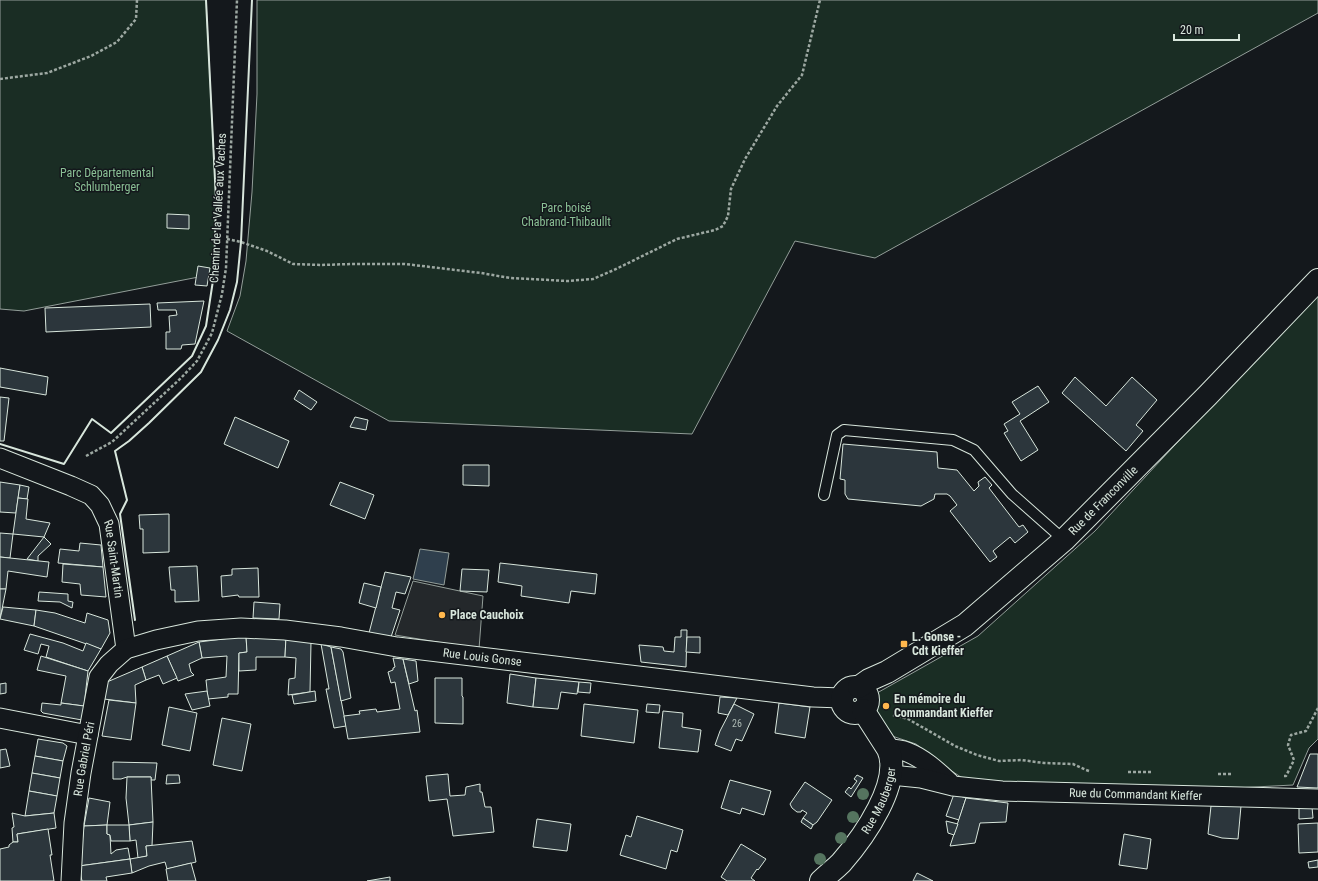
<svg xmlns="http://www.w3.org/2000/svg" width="1318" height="881" font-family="'Roboto Condensed',sans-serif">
  <rect width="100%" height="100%" fill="#14181c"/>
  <g fill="#1a2d24" stroke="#939e99">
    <path d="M0,0H206L216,200L214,274L24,311L0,309Z"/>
    <path d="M257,0H1318V13L875,258L795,241L692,434L389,421L227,331L240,296L246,261L252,192L257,94Z"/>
    <path d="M1318,291V739L1309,748L1293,785L1216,789L967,781L941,764L916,744L889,735L873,710V701L877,693L978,636L1095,531Z"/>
  </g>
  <path fill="#24282b" stroke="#939e99" d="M413,581L483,596L479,649L395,635Z"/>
  <path fill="#2f3f4d" stroke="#939e99" d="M420,549L449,553L444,585L413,579Z"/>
  <g fill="#2c363c" stroke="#d8e6dc">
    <path d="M167,214L189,215V229L167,228Z"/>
    <path d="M198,266L210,268L207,286L195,285Z"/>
    <path d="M204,301L195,344L182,345L181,349H166V332H170L169,316L177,315L176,310H158L157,303Z"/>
    <path d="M150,304L151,327L46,332L45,308Z"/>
    <path d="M0,368L48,377L46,395L0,387Z"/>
    <path d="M1075,377L1106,406L1132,377L1157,400L1136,425L1143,431L1126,451L1062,393Z"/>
    <path d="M1038,386L1049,402L1020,421L1038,450L1021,461L1004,433L1008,431L1004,424L1020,414L1012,402Z"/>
    <path d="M299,390L317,402L311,410L294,399Z"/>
    <path d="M0,397L9,398L4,441H0Z"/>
    <path d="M235,417L289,441L278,468L224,444Z"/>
    <path d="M355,417L368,420L366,430L350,427Z"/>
    <path d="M843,444L937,452L938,468L957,470L974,491L979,486L978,482L985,477L992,485L989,488L1019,527L1023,525L1028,532L1015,543L1010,537L993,551L997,557L990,562L950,511L957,505L950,496L947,494H935L934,499L921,506L848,499L845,494V480L840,479Z"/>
    <path d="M463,465H489V486L463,485Z"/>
    <path d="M0,482L20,485L16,513L0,512Z"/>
    <path d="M340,482L374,495L365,519L330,505Z"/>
    <path d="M20,485L29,487L27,499L18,498Z"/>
    <path d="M18,498L28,499L26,519L50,523L44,537L13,534Z"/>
    <path d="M169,514V552L143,553V529H140L139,515Z"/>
    <path d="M0,533L13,534L10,558L0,557Z"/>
    <path d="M44,537L51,544L38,556V561L27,559Z"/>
    <path d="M80,543L101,545L103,567L58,563L60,549L79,551Z"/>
    <path d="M0,557L49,562L47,577L8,571L6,589H0Z"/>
    <path d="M500,563L597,574L595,594L571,591L569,603L521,596L522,586L498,582Z"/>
    <path d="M63,564L103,567L106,597L81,595L80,584L62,582Z"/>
    <path d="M197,566L199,601L175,602V590H171L169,567Z"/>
    <path d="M258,568L259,597H239L238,595L222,597L221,576L232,575V569Z"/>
    <path d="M462,569L489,570L487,592L460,591Z"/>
    <path d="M385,572L411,577L405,594L396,592L392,608L400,610L391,637L369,633Z"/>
    <path d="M364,583L381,587L376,608L359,603Z"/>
    <path d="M0,589H6L0,619Z"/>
    <path d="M39,592L68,594V601L73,602L72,608L60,602L38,601Z"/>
    <path d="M254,602L280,604L279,619L253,618Z"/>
    <path d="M3,607L36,610L34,626L0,619Z"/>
    <path d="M36,610L55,613L85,623L87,613L108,620L110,633L101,649L34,626Z"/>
    <path d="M681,630H687L686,667L641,662L639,645L663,647L664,651L674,652L675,637H681Z"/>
    <path d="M30,634L63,643L83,651L86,643L101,649L88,671L46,657L49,646L41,644L38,654L24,650Z"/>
    <path d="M246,636L247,652L239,653L238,694H228V697L208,699L206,680L226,677L227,656L202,658L199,642Z"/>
    <path d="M246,636H286L285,657H256V670L239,671V653L247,652Z"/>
    <path d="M286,636L311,642L310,692L288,695L289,679L295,678L296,658L285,657Z"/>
    <path d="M687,637H700V653L686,652Z"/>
    <path d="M199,642L202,658L189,664L191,672L194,675L178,681L167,656Z"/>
    <path d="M321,644L331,647L346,726L334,728L326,689H329Z"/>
    <path d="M331,647L341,649L343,652L351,698L341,701Z"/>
    <path d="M41,656L88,671L84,706L61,703L66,676L37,670Z"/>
    <path d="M167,656L177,678L163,684L159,675L146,680L142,667Z"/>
    <path d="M393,658L403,659L415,711L417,710L420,732L348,739L344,716L360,714L359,711L376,709L377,712L400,709L395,682L391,683L388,672L393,670V668L395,667Z"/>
    <path d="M403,659L416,661L418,681L409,684Z"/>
    <path d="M142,667L146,680L135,685L136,703L104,699L107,682Z"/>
    <path d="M510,674L536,678L533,707L507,703Z"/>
    <path d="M435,678H462V696L463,697V724L435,723Z"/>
    <path d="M536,678L579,682L577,694L561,692L558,709L533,707Z"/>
    <path d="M579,682L591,683L590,693L578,692Z"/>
    <path d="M6,683V693L0,694V684Z"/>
    <path d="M207,691L210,706L192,710L185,694Z"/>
    <path d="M315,691L316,701L294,704L292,695Z"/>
    <path d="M720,697L737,698L728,715L718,713Z"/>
    <path d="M109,700L136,703L131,740L102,736Z"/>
    <path d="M42,703L61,705V703L84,706L82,720L43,713L41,711Z"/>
    <path d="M779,703L810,707L805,738L775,733Z"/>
    <path d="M584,704L638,710L634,743L581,736Z"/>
    <path d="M647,704L660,705L659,713L646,712Z"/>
    <path d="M734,704L754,714L742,741L736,739L731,751L715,745L720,731Z"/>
    <path d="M169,707L197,713L190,751L162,745Z"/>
    <path d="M663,711L683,713L682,727L701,730L698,752L659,748Z"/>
    <path d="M222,718L251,724L242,771L213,765Z"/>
    <path d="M38,739L63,743L67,746L63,761L35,756Z"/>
    <path d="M6,749L10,766L0,768V750Z"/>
    <path d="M1310,754H1318V788L1297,787Z"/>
    <path d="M35,756L63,761L60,778L32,773Z"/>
    <path d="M113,762L157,763L155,780H151V777H127L121,779H113Z"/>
    <path d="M32,773L60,778L57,796L29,791Z"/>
    <path d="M448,774L450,796L465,795L466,787L480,784V792H482L485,807H491L494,832L453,836L447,799L429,801L426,776Z"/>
    <path d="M167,775H179L180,783L166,784Z"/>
    <path d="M857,775L863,778L851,797L845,792L849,787L851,789L857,781L854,779Z"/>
    <path d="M127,777H151L153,822L129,825L126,798Z"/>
    <path d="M730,780L771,791L764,815L742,808L740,814L721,808Z"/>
    <path d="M805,782L832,800L817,822L813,825L803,818L807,813L802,810L801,812H797L792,808L790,804Z"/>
    <path d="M29,791L57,796L54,813L25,816Z"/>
    <path d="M954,794L966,798L959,820L946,816Z"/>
    <path d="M89,798L110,802L107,825L84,826Z"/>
    <path d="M966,798L1008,803L1006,822L980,823L975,843L950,846Z"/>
    <path d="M1211,806H1241L1238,839L1222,838L1208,834Z"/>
    <path d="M1299,806L1312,807L1313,818L1299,819Z"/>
    <path d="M12,813L25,816L54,813L56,828L17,834L18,842H13L12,828L14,827Z"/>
    <path d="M637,816L683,830L677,852L671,850L666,869L620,855L626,835L631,837Z"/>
    <path d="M803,818L813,825L811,829L801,822Z"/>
    <path d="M537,819L571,824L567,851L533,847Z"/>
    <path d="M946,821L958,824L954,835L948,833Z"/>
    <path d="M153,822L152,846H146L147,856L138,858L136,840L130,841L129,825Z"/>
    <path d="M1318,823V852L1299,853L1298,824Z"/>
    <path d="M107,825V834L110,835L111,854L116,850L128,848L130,859L79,866L84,826Z"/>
    <path d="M107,825H129L130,841H111L110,835L107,834Z"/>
    <path d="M48,829L52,855H50L54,881H0V849L9,847V845L13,842H18L17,834Z"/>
    <path d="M1124,834L1151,839L1147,869L1119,865Z"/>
    <path d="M192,841L196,862L167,869L165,862L149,866L132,873L130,859L147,856L146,846Z"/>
    <path d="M741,844L766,859L758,870L757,869L751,878L755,881H727L721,877Z"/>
    <path d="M130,859L132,873L106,877L107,881H82L79,866Z"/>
    <path d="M1318,860V867L1309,868L1308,862Z"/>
    <path d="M191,863L196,881H168L166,869Z"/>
    <path d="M917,873L933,881H913Z"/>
    <path d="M390,877V881H367Z"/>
  </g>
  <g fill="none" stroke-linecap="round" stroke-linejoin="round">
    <g stroke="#d8e6dc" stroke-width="12">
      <path id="lane" d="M824,495L837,435L844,430L953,440L974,450L1012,494L1064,540"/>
    </g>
    <g stroke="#d8e6dc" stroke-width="21">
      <g id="street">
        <path id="s1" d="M0,458L71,486L91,495L100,505L109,524L126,649"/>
        <path d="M0,718L88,735"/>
        <path d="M888,749C894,749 902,750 907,752C923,758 937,771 949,782"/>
        <path id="s2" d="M891,775L921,778L953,786L1002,791L1318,799"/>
        <path id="s3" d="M71,881L74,823L81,773L99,677L109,664L126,649L156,640L198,631L241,628L285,630L341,637L397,647L813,697L842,698"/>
      </g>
    </g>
    <g stroke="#d8e6dc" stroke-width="24">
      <g id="secondary">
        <circle cx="855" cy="700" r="13"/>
        <path id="s4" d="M859,687L869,680L887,672L965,625L1064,540L1208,395L1318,280"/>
        <path id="s5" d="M821,881C827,875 835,869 841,863C863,838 903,782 888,749L863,710"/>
      </g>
    </g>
    <g stroke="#9da8a2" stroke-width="2.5" stroke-dasharray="3 2" stroke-linecap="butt">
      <path d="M0,79L47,73L91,56L117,42L136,19L137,0"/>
      <path d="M227,239L241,242L267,251L293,264L321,265L351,264H405L481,273L510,278L568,281L593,279L614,270L677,239L715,230L723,226L728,216L731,189L745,159L777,106L802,75L820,0"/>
      <path d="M86,456L112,442L181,378L197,361L212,333L222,294L226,268L237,0"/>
      <path d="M893,715L908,719L955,746L977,755L999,761L1021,760L1044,763L1073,764L1086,770L1089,771"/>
      <path d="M1128,772H1151"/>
      <path d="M1218,774H1231"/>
      <path d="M1284,776H1286L1294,760L1288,745L1291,735L1306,731L1318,708"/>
    </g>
    <use href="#lane" stroke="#14181c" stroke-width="10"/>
    <use href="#street" stroke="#14181c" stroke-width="19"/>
    <use href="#secondary" stroke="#14181c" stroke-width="22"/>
    <g stroke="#d8e6dc" stroke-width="2">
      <path d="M0,444L64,464L92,419L111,433L192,356L206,326L214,274L216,200L206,0"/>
      <path d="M135,620L120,514L127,500L115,451L129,441L149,423L201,372L218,340L230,310L237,282L241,242L252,0"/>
    </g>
  </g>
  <g fill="#55745f">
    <circle cx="863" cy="794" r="6"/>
    <circle cx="853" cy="817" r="6"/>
    <circle cx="841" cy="838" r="6"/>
    <circle cx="820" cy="859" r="6"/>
  </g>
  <g fill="#ffb74d" stroke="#14181c" stroke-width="1.5">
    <circle cx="442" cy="615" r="4"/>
    <rect x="900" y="640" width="8" height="8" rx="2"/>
    <circle cx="886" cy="706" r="4"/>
  </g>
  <g text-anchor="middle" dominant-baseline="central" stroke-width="3" stroke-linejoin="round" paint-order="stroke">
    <g font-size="10" fill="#adbab4">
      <text x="737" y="723">26</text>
    </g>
    <g font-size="12" fill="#8ac095" stroke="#14181c">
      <text x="107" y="173">Parc Départemental<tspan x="107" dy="14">Schlumberger</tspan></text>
      <text x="566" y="208">Parc boisé<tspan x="566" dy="14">Chabrand-Thibaullt</tspan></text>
    </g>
    <g font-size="12" fill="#d8e6dc" stroke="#14181c">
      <text transform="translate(218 208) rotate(-87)">Chemin de la Vallée aux Vaches</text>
      <text stroke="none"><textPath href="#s4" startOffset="309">Rue de Franconville</textPath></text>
      <text stroke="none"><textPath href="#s1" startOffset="168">Rue Saint-Martin</textPath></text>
      <text stroke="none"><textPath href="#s3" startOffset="606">Rue Louis Gonse</textPath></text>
      <text stroke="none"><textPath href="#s3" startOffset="123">Rue Gabriel Péri</textPath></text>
      <text stroke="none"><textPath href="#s2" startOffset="246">Rue du Commandant Kieffer</textPath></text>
      <text stroke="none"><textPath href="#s5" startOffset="101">Rue Mauberger</textPath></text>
    </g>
    <g font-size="12" font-weight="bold" fill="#d8e6dc" stroke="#14181c" text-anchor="start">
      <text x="450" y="615">Place Cauchoix</text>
      <text x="912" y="637">L. Gonse -<tspan x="912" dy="14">Cdt Kieffer</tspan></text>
      <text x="894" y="699">En mémoire du<tspan x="894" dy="14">Commandant Kieffer</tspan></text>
    </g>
  </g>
  <path d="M1174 34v6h65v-6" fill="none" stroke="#d8e6dc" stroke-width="2"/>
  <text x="1180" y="34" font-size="12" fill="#d8e6dc" stroke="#14181c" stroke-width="3" paint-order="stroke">20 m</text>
</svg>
